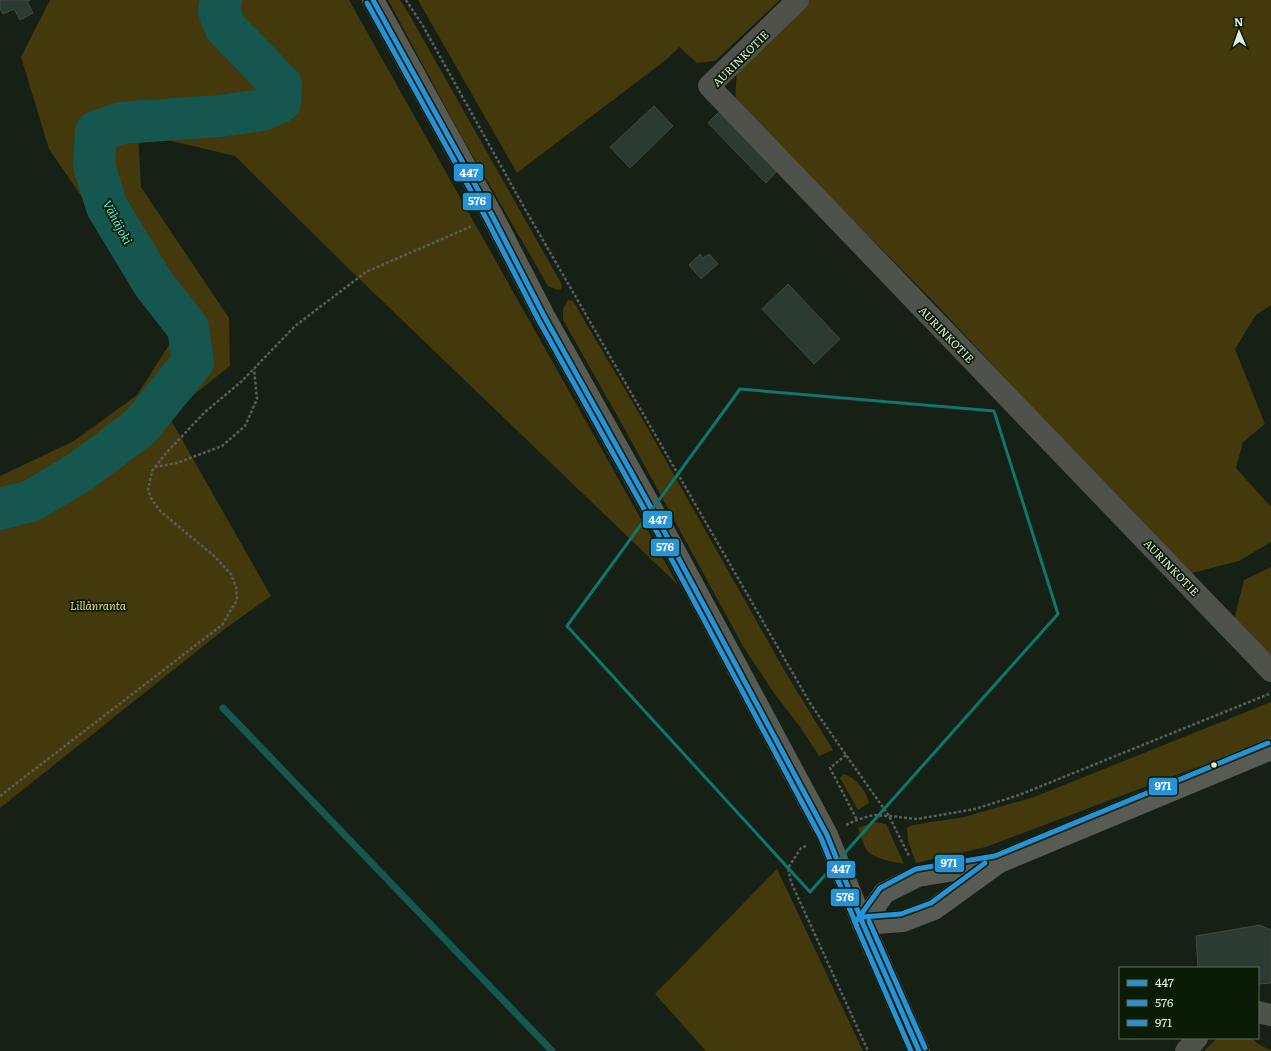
<svg xmlns="http://www.w3.org/2000/svg" width="1271" height="1051" font-family="Literata,serif">
  <rect width="100%" height="100%" fill="#162014"/>
  <g fill="#43390d">
    <path d="M50,0H349L678,585L350,270L235,156L138,133L141,187L229,318L230,366L168,415L271,596L226,628L0,808V476L74,441L137,395L176,334L49,149L21,57Z"/>
    <path d="M388,0H400L409,14L562,285L561,289L558,290L548,286L459,132Z"/>
    <path d="M418,0H780L715,61L697,63L679,47L667,59L517,173Z"/>
    <path d="M810,0H1271V305L1256,315L1235,349L1265,424L1243,442L1236,468L1271,507V542L1239,561L1188,574L935,303L735,101L737,68Z"/>
    <path d="M568,300L573,301L643,420L787,675L833,750L819,756L801,728L774,693L744,648L623,426L563,320V309Z"/>
    <path d="M1271,567V657L1234,620L1244,580Z"/>
    <path d="M1271,702V739L986,847L916,863L908,841L907,828L913,825L964,817L1034,797Z"/>
    <path d="M843,774C856,777 866,791 869,803L858,810L840,778Z"/>
    <path d="M874,822L886,824L904,864C892,861 874,860 866,849C863,843 861,835 858,828Z"/>
    <path d="M777,869L863,1051H706L655,994Z"/>
    <path d="M1217,1038H1252C1258,1045 1263,1047 1271,1050V1051H1204Z"/>
  </g>
  <g fill="none" stroke-linecap="round" stroke-linejoin="round">
    <path stroke="#15564f" stroke-width="7" d="M223,708L552,1051"/>
    <path stroke="#15564f" stroke-width="42" d="M0,509L31,501L80,472L140,427L193,362L188,328L153,283L107,207L94,166L96,132L121,123L219,116L262,110L280,102L281,85L225,27L219,11L221,0"/>
  </g>
  <g fill="#2c3b31" stroke="#3f4941">
    <path d="M0,0H30L27,1L33,13L20,20L14,9L3,14L0,9Z"/>
    <path d="M654,106L673,126L630,168L610,147Z"/>
    <path d="M720,111L778,170L766,183L708,123Z"/>
    <path d="M700,254L703,258L709,254L718,264L701,279L689,265Z"/>
    <path d="M788,284L840,339L814,364L762,309Z"/>
    <path d="M1260,925L1271,930V983L1258,984V968H1198L1196,936Z"/>
  </g>
  <g fill="none" stroke-linecap="round" stroke-linejoin="round">
    <g stroke="#5a5d57" stroke-width="2.5" stroke-dasharray="3 2" stroke-linecap="butt">
      <path d="M406,0L423,26L525,209L810,703L846,755L889,816L909,856"/>
      <path d="M155,467L177,463L222,446L245,426L257,399L254,369"/>
      <path d="M846,755L830,768L857,820"/>
      <path d="M0,796L222,625L237,600L236,587L231,574L214,556L160,511L152,500L148,490L152,471L166,453L205,412L242,381L295,326L366,272L472,226"/>
      <path d="M846,825L857,820L873,815L889,816L917,819L975,809L1019,795L1269,694"/>
      <path d="M806,846L801,848L788,868L791,882L868,1051"/>
    </g>
    <g stroke="#4f514b" stroke-width="22">
      <path d="M798,0L709,86L1271,671"/>
      <path d="M1258,1012L1271,1015"/>
      <path d="M1186,1051L1197,1038"/>
    </g>
    <g stroke="#575b53" stroke-width="22">
      <path d="M373,0L493,217L544,316L664,531L827,835L863,924L919,1051"/>
      <path d="M863,924L884,893L918,876L997,863L1271,749"/>
      <path d="M863,924L903,921L934,909L995,865"/>
    </g>
    <g stroke="#0a1b06" stroke-width="8">
      <path id="bus-1" d="M373,0L493,217L544,316L664,531L827,835L863,924L919,1051"/>
    </g>
    <g stroke="#0a1b06" stroke-width="8">
      <path id="bus-2" d="M367,3L487,220L538,319L658,534L821,838L857,927L911,1051"/>
    </g>
    <g stroke="#0a1b06" stroke-width="8">
      <g id="bus-3">
        <path d="M862,917L901,914L931,903L985,863"/>
        <path d="M857,920L880,888L916,869L995,856L1268,743"/>
        <path d="M869,921L925,1048"/>
      </g>
    </g>
    <use href="#bus-1" stroke="#2693d9" stroke-width="5"/>
    <use href="#bus-2" stroke="#2693d9" stroke-width="5"/>
    <use href="#bus-3" stroke="#2693d9" stroke-width="5"/>
  </g>
  <path fill="none" stroke="#0f766e" stroke-width="3" stroke-linejoin="round" d="M740,389L994,411L1058,614L810,892L567,626Z"/>
  <circle fill="#e1eddf" stroke="#0a1b06" stroke-width="1.5" cx="1214" cy="765" r="3.5"/>
  <g text-anchor="middle" dominant-baseline="central" stroke-width="3.5" stroke-linejoin="round" paint-order="stroke">
    <g font-size="11" fill="#e1eddf" stroke="#0a1b06">
      <text transform="translate(740 58) rotate(-45)">AURINKOTIE</text>
      <text transform="translate(947 334) rotate(46)">AURINKOTIE</text>
      <text transform="translate(1172 567) rotate(46)">AURINKOTIE</text>
    </g>
    <g font-size="11" font-style="italic" fill="#f0d57b" stroke="#0a1b06">
      <text x="98" y="605">Lillånranta</text>
    </g>
    <g font-size="12" font-style="italic" fill="#67e5d9" stroke="#0a1b06">
      <text transform="translate(118 222) rotate(62)">Vähäjoki</text>
    </g>
  </g>
  <g stroke="#0a1b06" stroke-width="1.5">
    <rect x="453" y="163" width="31" height="19" rx="4" fill="#2693d9"/>
    <rect x="462" y="192" width="30" height="19" rx="4" fill="#2693d9"/>
    <rect x="642" y="510" width="31" height="19" rx="4" fill="#2693d9"/>
    <rect x="650" y="538" width="30" height="19" rx="4" fill="#2693d9"/>
    <rect x="1148" y="777" width="30" height="19" rx="4" fill="#2693d9"/>
    <rect x="934" y="854" width="31" height="19" rx="4" fill="#2693d9"/>
    <rect x="826" y="860" width="30" height="19" rx="4" fill="#2693d9"/>
    <rect x="830" y="888" width="30" height="19" rx="4" fill="#2693d9"/>
  </g>
  <g font-size="11" text-anchor="middle" font-weight="bold" fill="#fff">
    <text x="469" y="177">447</text>
    <text x="477" y="205">576</text>
    <text x="658" y="524">447</text>
    <text x="665" y="551">576</text>
    <text x="1163" y="790">971</text>
    <text x="949" y="867">971</text>
    <text x="841" y="873">447</text>
    <text x="845" y="901">576</text>
  </g>
  <rect x="1119" y="967" width="140" height="72" fill="#0a1b06" stroke="#606f5d"/>
  <rect x="1127" y="980" width="20" height="6" fill="#2693d9" stroke="#606f5d"/>
  <text x="1155" y="987" font-size="12" fill="#e1eddf">447</text>
  <rect x="1127" y="1000" width="20" height="6" fill="#2693d9" stroke="#606f5d"/>
  <text x="1155" y="1007" font-size="12" fill="#e1eddf">576</text>
  <rect x="1127" y="1020" width="20" height="6" fill="#2693d9" stroke="#606f5d"/>
  <text x="1155" y="1027" font-size="12" fill="#e1eddf">971</text>
  <g transform="translate(1239 32) rotate(358)" stroke="#0a1b06" stroke-width="3" paint-order="stroke">
  <path d="M0-3L7 15L0 10L-7 15Z" fill="#e1eddf"/>
  <text y="-6" font-size="11" font-weight="bold" text-anchor="middle" fill="#e1eddf">N</text>
  </g>
</svg>
